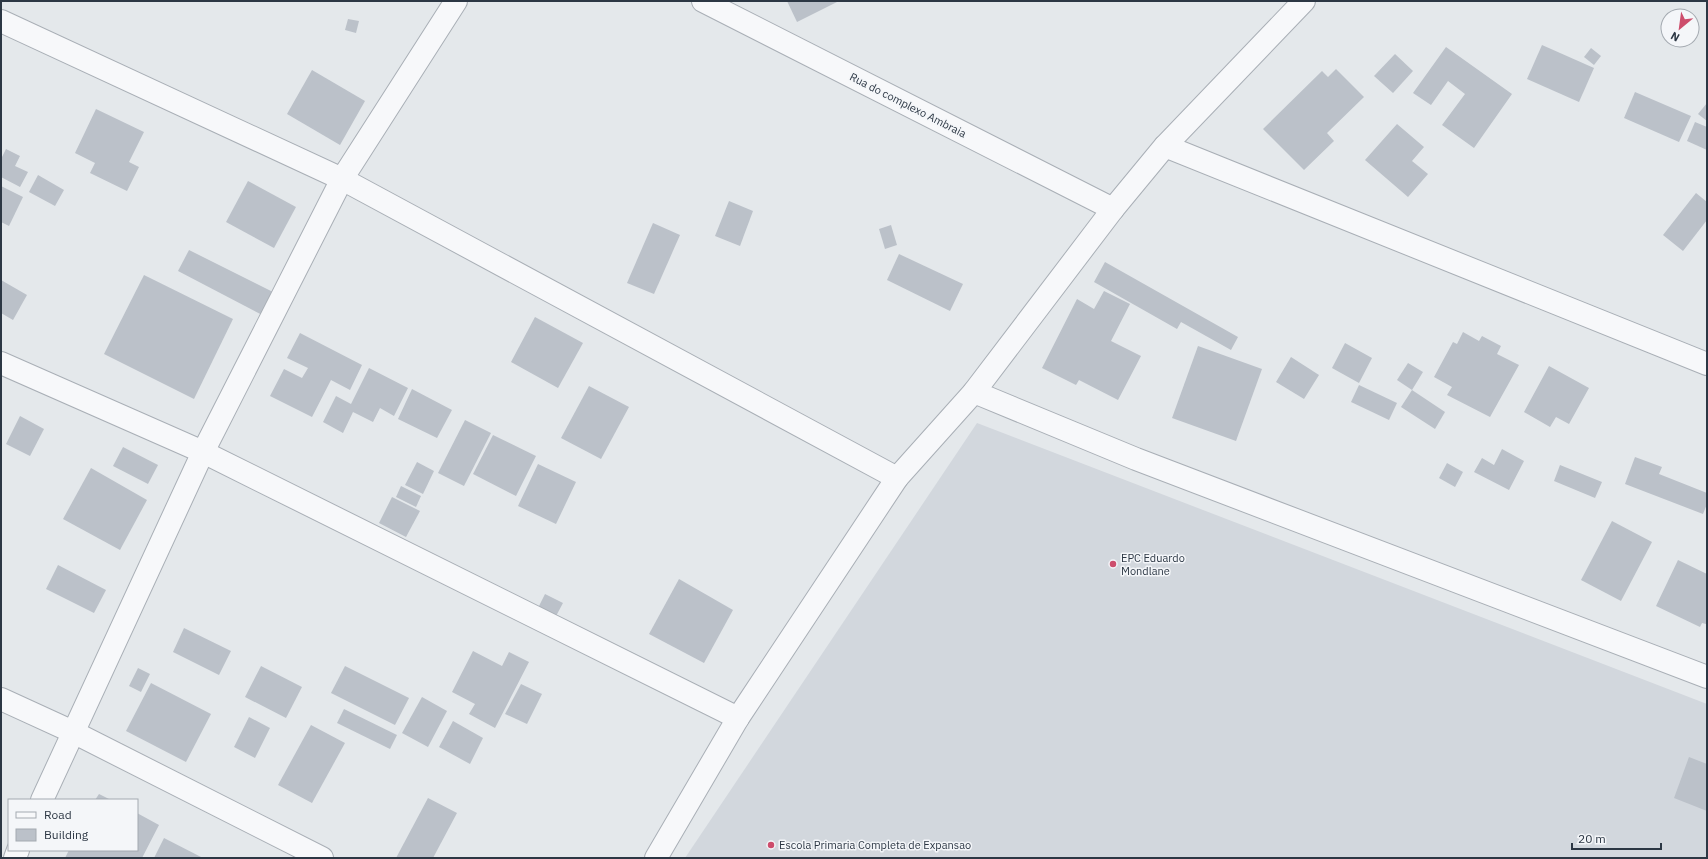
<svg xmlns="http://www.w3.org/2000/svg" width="1708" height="859" font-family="'IBM Plex Sans',sans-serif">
  <rect width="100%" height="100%" fill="#e4e8eb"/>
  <path fill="#d2d7dd" d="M977,423L1707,704V858H685Z"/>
  <g fill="#bbc1c9">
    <path d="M787,1H839L797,22Z"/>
    <path d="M348,19L359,21L356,33L345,30Z"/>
    <path d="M1542,45L1594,68L1579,102L1527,79Z"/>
    <path d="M1446,47L1512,94L1474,148L1442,125L1465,94L1448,81L1431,105L1413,93Z"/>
    <path d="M1591,48L1601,56L1594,65L1584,57Z"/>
    <path d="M1395,54L1413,71L1393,93L1374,76Z"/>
    <path d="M1336,69L1364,97L1327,133L1334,141L1304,170L1263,129L1322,71L1328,77Z"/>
    <path d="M312,70L365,101L340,145L287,114Z"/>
    <path d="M1635,92L1691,116L1679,142L1624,118Z"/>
    <path d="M1707,103V121L1698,114Z"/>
    <path d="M96,109L144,132L129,162L139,167L127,191L90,173L95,163L75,153Z"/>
    <path d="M1695,122L1707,127V150L1687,141Z"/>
    <path d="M1397,124L1424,147L1412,161L1428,174L1408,197L1365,160Z"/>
    <path d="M6,149L20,156L15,166L28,172L20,187L1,177V159Z"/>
    <path d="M38,175L64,190L55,206L29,192Z"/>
    <path d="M248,181L296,207L274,248L226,222Z"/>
    <path d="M1,186L23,197L9,226L1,222Z"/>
    <path d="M1696,193L1707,202V220L1683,251L1663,235Z"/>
    <path d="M729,201L753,211L740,246L715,236Z"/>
    <path d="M653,223L680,235L654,294L627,283Z"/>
    <path d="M891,225L897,245L885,249L879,229Z"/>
    <path d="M189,250L277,294L266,317L178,271Z"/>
    <path d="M899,254L963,284L950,311L887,280Z"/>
    <path d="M1105,262L1238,337L1231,350L1181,322L1177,329L1094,282Z"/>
    <path d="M144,275L233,319L194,399L104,354Z"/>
    <path d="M1,280L27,295L13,320L1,313Z"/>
    <path d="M1104,291L1130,304L1111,341L1141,356L1118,400L1079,380L1076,385L1042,368L1077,299L1094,309Z"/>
    <path d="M535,317L583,343L558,388L511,362Z"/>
    <path d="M1463,332L1479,341L1482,336L1501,346L1497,354L1519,365L1490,417L1447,395L1452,387L1434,377L1453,342L1457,344Z"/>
    <path d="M300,333L362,365L350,390L331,380L312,417L270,396L284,369L302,378L308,368L287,358Z"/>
    <path d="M1345,343L1372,358L1359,383L1332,368Z"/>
    <path d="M1198,346L1262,369L1236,441L1172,418Z"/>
    <path d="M1291,357L1319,375L1304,399L1276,382Z"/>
    <path d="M1408,363L1423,372L1412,390L1397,380Z"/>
    <path d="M1549,366L1589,388L1569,424L1556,417L1550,427L1524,412Z"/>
    <path d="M369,368L408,388L394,416L380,408L373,422L353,412L343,433L323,422L336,396L351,404Z"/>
    <path d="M1359,385L1397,403L1389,420L1351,402Z"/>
    <path d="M589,386L629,407L601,459L561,438Z"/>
    <path d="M412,389L452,410L437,438L398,419Z"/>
    <path d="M1412,390L1445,412L1435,429L1401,407Z"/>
    <path d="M20,416L44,429L30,456L6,444Z"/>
    <path d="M465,420L491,433L464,486L438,473Z"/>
    <path d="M493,435L536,456L516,496L473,474Z"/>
    <path d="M123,447L158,465L148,484L113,466Z"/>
    <path d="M1502,449L1524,461L1509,490L1474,472L1482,458L1494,465Z"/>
    <path d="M1635,457L1662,467L1659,474L1707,493V504L1703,514L1625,484Z"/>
    <path d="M417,462L434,471L423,494L405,485Z"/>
    <path d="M1447,463L1463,472L1455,487L1439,478Z"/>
    <path d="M538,464L576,482L556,524L518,506Z"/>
    <path d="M1560,465L1602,482L1595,498L1554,481Z"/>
    <path d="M91,468L147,500L120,550L63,519Z"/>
    <path d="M401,486L421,496L416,507L396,497Z"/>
    <path d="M392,497L420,511L406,537L379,523Z"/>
    <path d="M1612,521L1652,542L1621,601L1581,580Z"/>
    <path d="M1678,560L1707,574V622L1706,624L1702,623L1700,627L1656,606Z"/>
    <path d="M58,565L106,590L94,613L46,589Z"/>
    <path d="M679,579L733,610L704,663L649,634Z"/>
    <path d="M545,594L563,603L555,618L537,610Z"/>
    <path d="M184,628L231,651L219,675L173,652Z"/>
    <path d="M473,651L502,666L509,652L529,662L495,728L469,714L475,704L452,692Z"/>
    <path d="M261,666L302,687L286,718L245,697Z"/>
    <path d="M345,666L409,698L395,725L331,693Z"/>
    <path d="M138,668L150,674L141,692L129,686Z"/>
    <path d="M151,683L211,714L186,762L126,731Z"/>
    <path d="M521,684L542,694L527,724L505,714Z"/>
    <path d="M422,697L447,711L428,747L402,733Z"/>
    <path d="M344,709L397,735L390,749L337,723Z"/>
    <path d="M249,717L270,728L255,758L234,747Z"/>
    <path d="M453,721L483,738L470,764L439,747Z"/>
    <path d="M311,725L345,743L312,803L278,785Z"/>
    <path d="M1689,757L1707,764V811L1674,798Z"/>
    <path d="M99,794L111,800H95Z"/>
    <path d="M428,798L457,813L433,858H396Z"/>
    <path d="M137,813L159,825L142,858H65L69,850H137Z"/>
    <path d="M164,838L203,858H154Z"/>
  </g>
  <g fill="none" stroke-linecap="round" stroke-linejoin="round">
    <g stroke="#a9afb6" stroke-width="24">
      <g id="minor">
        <path d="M703,1L1113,209"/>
        <path d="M1,21L342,179L897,478"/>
        <path d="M1165,146L1707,364"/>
        <path d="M1,363L203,452L738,718"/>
        <path d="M974,392L1136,459L1707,677"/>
        <path d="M1,699L73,732L322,858"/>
        <path d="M42,800L203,452L342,179L456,1"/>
        <path d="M15,858L18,850"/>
        <path d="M656,858L738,718L897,478L974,392L1113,209L1165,146L1304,1"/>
      </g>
    </g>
    <use href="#minor" stroke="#f7f8fa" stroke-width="22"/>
  </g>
  <g fill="#cd4d6c" stroke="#f4f6f9" stroke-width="1.5">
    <circle cx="1113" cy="564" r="4"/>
    <circle cx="771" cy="845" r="4"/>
  </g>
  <g text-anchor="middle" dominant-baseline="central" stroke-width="3" stroke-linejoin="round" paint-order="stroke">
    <g font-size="11" fill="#2c3744" stroke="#f4f6f9">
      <text transform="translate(908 105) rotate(27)">Rua do complexo Ambraia</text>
    </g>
    <g font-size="11" fill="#2c3744" stroke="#f4f6f9" text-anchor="start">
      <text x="1121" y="558">EPC Eduardo<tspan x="1121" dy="13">Mondlane</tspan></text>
      <text x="779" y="845">Escola Primaria Completa de Expansao</text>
    </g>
  </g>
  <rect width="1708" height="859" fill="none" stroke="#2c3744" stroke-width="4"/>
  <rect x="8" y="799" width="130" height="52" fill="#f4f6f9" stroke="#a4aab1"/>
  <rect x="16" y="812" width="20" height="6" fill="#f7f8fa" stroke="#a4aab1"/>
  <text x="44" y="819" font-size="12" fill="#2c3744">Road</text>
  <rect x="16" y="829" width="20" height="12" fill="#bbc1c9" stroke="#a4aab1"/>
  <text x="44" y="839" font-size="12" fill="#2c3744">Building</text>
  <g transform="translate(1680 28) rotate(209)"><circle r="19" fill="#f4f6f9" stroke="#a4aab1"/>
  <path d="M0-3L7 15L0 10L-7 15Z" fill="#cd4d6c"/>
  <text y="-6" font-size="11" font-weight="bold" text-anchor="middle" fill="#2c3744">N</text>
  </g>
  <path d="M1572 843v6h89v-6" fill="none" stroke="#2c3744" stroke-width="2"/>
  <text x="1578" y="843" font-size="12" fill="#2c3744" stroke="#f4f6f9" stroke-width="3" paint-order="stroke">20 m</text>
</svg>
